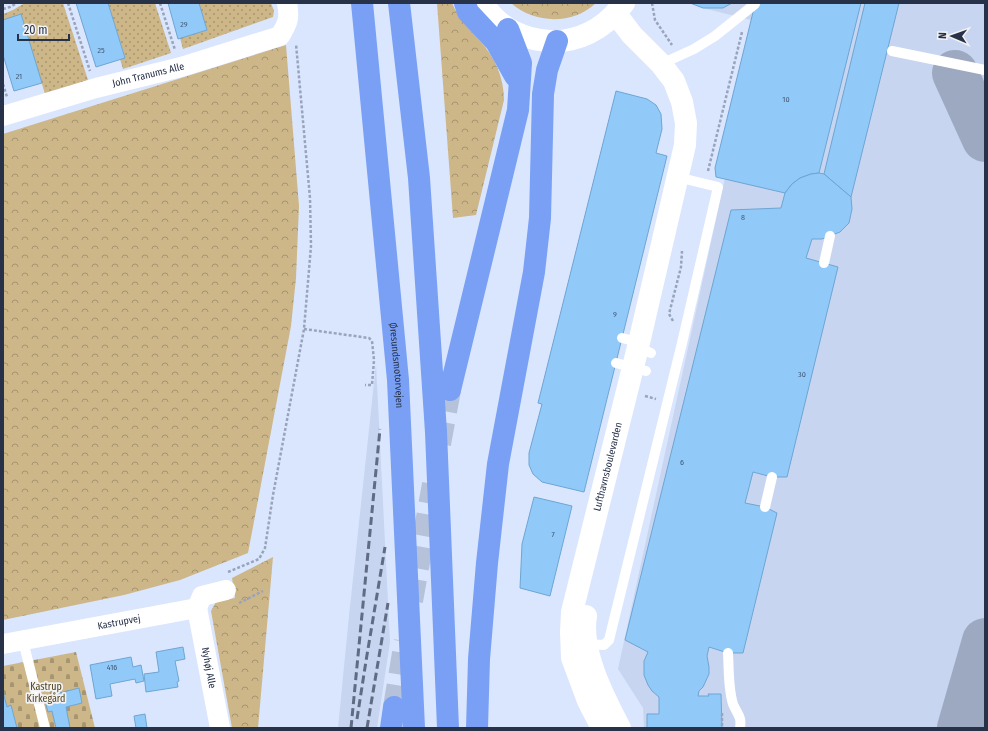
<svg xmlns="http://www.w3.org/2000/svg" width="988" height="731" font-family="'Fira Sans Condensed',sans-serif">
  <defs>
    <pattern id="forest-crowns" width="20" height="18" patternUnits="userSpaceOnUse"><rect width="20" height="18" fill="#cdb688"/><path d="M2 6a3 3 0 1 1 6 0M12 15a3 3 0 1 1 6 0" fill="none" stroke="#a69571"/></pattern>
    <pattern id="cemetery-stones" width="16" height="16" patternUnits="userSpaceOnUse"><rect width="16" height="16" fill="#cdb688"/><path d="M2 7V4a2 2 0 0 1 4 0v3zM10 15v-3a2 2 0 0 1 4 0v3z" fill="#a69571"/></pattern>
    <pattern id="garden-dots" width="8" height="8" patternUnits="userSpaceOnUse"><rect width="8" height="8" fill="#cdb688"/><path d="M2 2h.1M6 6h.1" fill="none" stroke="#a69571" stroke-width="1.8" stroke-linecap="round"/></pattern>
  </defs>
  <rect width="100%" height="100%" fill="#dae6fe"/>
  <g fill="#c7d5f0">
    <path d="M690,3H985V728H644L643,708L618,669L759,22L703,8Z"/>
    <path d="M376,364L390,642L377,728H338L349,616Z"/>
  </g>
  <g fill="url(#forest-crowns)">
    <path d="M437,3H452C458,18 470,29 480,41C495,57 504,78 504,100L476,215L453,218Z"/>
    <path d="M511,3H596C573,25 534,24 511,3Z"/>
    <path d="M286,45L299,206L296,278L291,326L248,553L180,580L124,595L3,620V134Z"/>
    <path d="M273,557L258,728H232L211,611L216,602L235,598L232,578Z"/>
  </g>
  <path fill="url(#cemetery-stones)" d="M76,652L95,728H3V666Z"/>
  <g fill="url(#garden-dots)">
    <path d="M25,3H63L88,80L45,94L21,14L3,20V14C13,11 17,7 25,3Z"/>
    <path d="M108,3H155L171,53L123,69L120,59L125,57Z"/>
    <path d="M199,3H271L274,11L273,17L183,49L180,38L207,30Z"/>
  </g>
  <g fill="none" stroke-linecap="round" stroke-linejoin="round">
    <g stroke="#9da9c0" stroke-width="46">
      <path d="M955,73L985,139"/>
      <path d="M960,728L985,641"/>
    </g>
  </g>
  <g fill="#91caf9" stroke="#6ea5d3">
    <path d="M76,3H108L125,58L96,67Z"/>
    <path d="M168,3H199L207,30L178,39Z"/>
    <path d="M690,3H732L723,8H703Z"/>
    <path d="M752,3H861L819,173L811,174L800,178L792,184L785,193L716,177L715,168L755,4Z"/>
    <path d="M865,3H899L851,197L824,174Z"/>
    <path d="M21,14L42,83L14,91L3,55V20Z"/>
    <path d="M616,91L647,99L656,105L661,114L662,129L656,153L667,156L584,492L542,482L533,474L529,465V453L542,404L538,403Z"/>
    <path d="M819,173L824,174L851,197L852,209L849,223L840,232L822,239H812L806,258L838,267L787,477H772L753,472L745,503L765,507L777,513L743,653H728L709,647L707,656L709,667V674L703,687L699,691L698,696H709L708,694H721L722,728H647V714H659V697L652,691L648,685L644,675V661L648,652L625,640L731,210L781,208L785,193L792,184L800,178L811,174Z"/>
    <path d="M534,497L572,506L550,596L520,588L522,544Z"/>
    <path d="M183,647L185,659L175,661L179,681L177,682L178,687L146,692L144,674L159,672L156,652Z"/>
    <path d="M131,657L133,667L141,665L144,681L136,683L135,679L110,684L112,696L96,699L90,665Z"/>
    <path d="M79,688L82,703L66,707L70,728H56L52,711L48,712L44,697Z"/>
    <path d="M3,692L7,707L11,705L17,728H3Z"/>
    <path d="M145,714L147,728H136L134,716Z"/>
  </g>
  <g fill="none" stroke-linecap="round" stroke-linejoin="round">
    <g stroke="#b6c2da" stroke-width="22" stroke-dasharray="22 11" stroke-linecap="butt">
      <path d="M440,444L450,390"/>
      <path d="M412,601L433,484"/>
      <path d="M394,707L405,641"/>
    </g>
    <g stroke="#98a4bb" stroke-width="2.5" stroke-dasharray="3 2" stroke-linecap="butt">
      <path d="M68,3L90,71"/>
      <path d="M160,3L175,50"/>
      <path d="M652,3L655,20L672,45"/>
      <path d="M3,9L10,7L17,3"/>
      <path d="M3,84L7,97"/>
      <path d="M708,171L742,32"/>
      <path d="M673,321L669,314L681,267L682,251"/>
      <path d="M304,329L369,338L372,341L374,360L372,385H365"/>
      <path d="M645,396L656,399"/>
      <path d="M228,572L259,559L265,548L273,495L304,329L311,246L310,198L296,44"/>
      <path d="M239,603L263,591"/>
      <path d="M722,713V728"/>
    </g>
    <g stroke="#fff" stroke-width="10">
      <path d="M892,51L985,70"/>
      <path d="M661,64L694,49L715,36L755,4"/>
      <path d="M824,263L830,236"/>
      <path d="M622,338L630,340L638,347L651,353"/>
      <path d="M616,363L646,371"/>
      <path d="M765,507L772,477"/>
      <path d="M23,641L45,728"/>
      <path d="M585,644L604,645L609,640L682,343L718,187L677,177"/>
      <path d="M728,653C729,669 728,688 733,704C737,714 742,716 740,728"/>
    </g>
    <g stroke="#fff" stroke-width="20">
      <path id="s1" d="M3,116L96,88L181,67L280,36C288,23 290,18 287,3"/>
      <path id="s2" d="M197,608L220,728"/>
      <path d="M197,608L202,596L226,590"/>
      <path id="s3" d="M3,644L197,608"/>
    </g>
    <g stroke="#fff" stroke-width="22">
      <path d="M483,3C504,38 552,51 589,33C604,26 614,16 624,3"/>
      <path d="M586,616C580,652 604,697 620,728"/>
      <path id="s4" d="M602,728L588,701L572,658L571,632L572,612L638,347L685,145L686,123L682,102L674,81L661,64L632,35L616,14"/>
    </g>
    <g stroke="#79a0f5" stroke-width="22">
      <path id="s5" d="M362,3L398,380L414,728"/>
      <path d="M399,3L419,178L436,432L448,728"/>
      <path d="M465,3L468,12L496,42L515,76"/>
      <path d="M450,390L518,110L521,63L508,29"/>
      <path d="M391,728L394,707"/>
      <path d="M477,728L479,659L487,563L498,464L534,272L540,218L543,94L547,70L557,41"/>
    </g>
    <g stroke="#606c83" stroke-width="3" stroke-dasharray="8 4" stroke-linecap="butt">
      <path d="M357,719L366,661L385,547"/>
      <path d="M351,728L380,429"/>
      <path d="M367,728L388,603"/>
    </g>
  </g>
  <g text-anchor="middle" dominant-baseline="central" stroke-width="3.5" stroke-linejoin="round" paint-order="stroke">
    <g font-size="8" fill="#425875">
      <text x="184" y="24">29</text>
      <text x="101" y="50">25</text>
      <text x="19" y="76">21</text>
      <text x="786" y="99">10</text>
      <text x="743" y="217">8</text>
      <text x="615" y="314">9</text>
      <text x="802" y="374">30</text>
      <text x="682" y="462">6</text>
      <text x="553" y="534">7</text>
      <text x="112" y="667">416</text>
    </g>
    <g font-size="10" fill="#273249" stroke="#f3f3f3">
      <text stroke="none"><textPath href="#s1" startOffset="151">John Tranums Alle</textPath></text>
      <text stroke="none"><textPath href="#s5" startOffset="364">Øresundsmotorvejen</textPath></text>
      <text stroke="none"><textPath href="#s4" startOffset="272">Lufthavnsboulevarden</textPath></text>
      <text stroke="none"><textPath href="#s3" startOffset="118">Kastrupvej</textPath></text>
      <text stroke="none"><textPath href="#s2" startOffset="61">Nyhøj Alle</textPath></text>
    </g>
    <g font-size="10" fill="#51401e" stroke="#f3f3f3">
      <text x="46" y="687">Kastrup<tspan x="46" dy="12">Kirkegård</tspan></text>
    </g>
  </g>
  <rect width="988" height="731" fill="none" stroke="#273249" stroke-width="8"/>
  <g transform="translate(952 36) rotate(272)" stroke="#f3f3f3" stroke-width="3" paint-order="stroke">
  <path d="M0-3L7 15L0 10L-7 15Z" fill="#273249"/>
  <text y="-6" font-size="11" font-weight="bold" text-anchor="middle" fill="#273249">N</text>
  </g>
  <path d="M18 34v6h51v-6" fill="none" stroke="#273249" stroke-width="2"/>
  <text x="24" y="34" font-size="12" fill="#273249" stroke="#f3f3f3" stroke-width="3" paint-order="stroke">20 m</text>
</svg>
